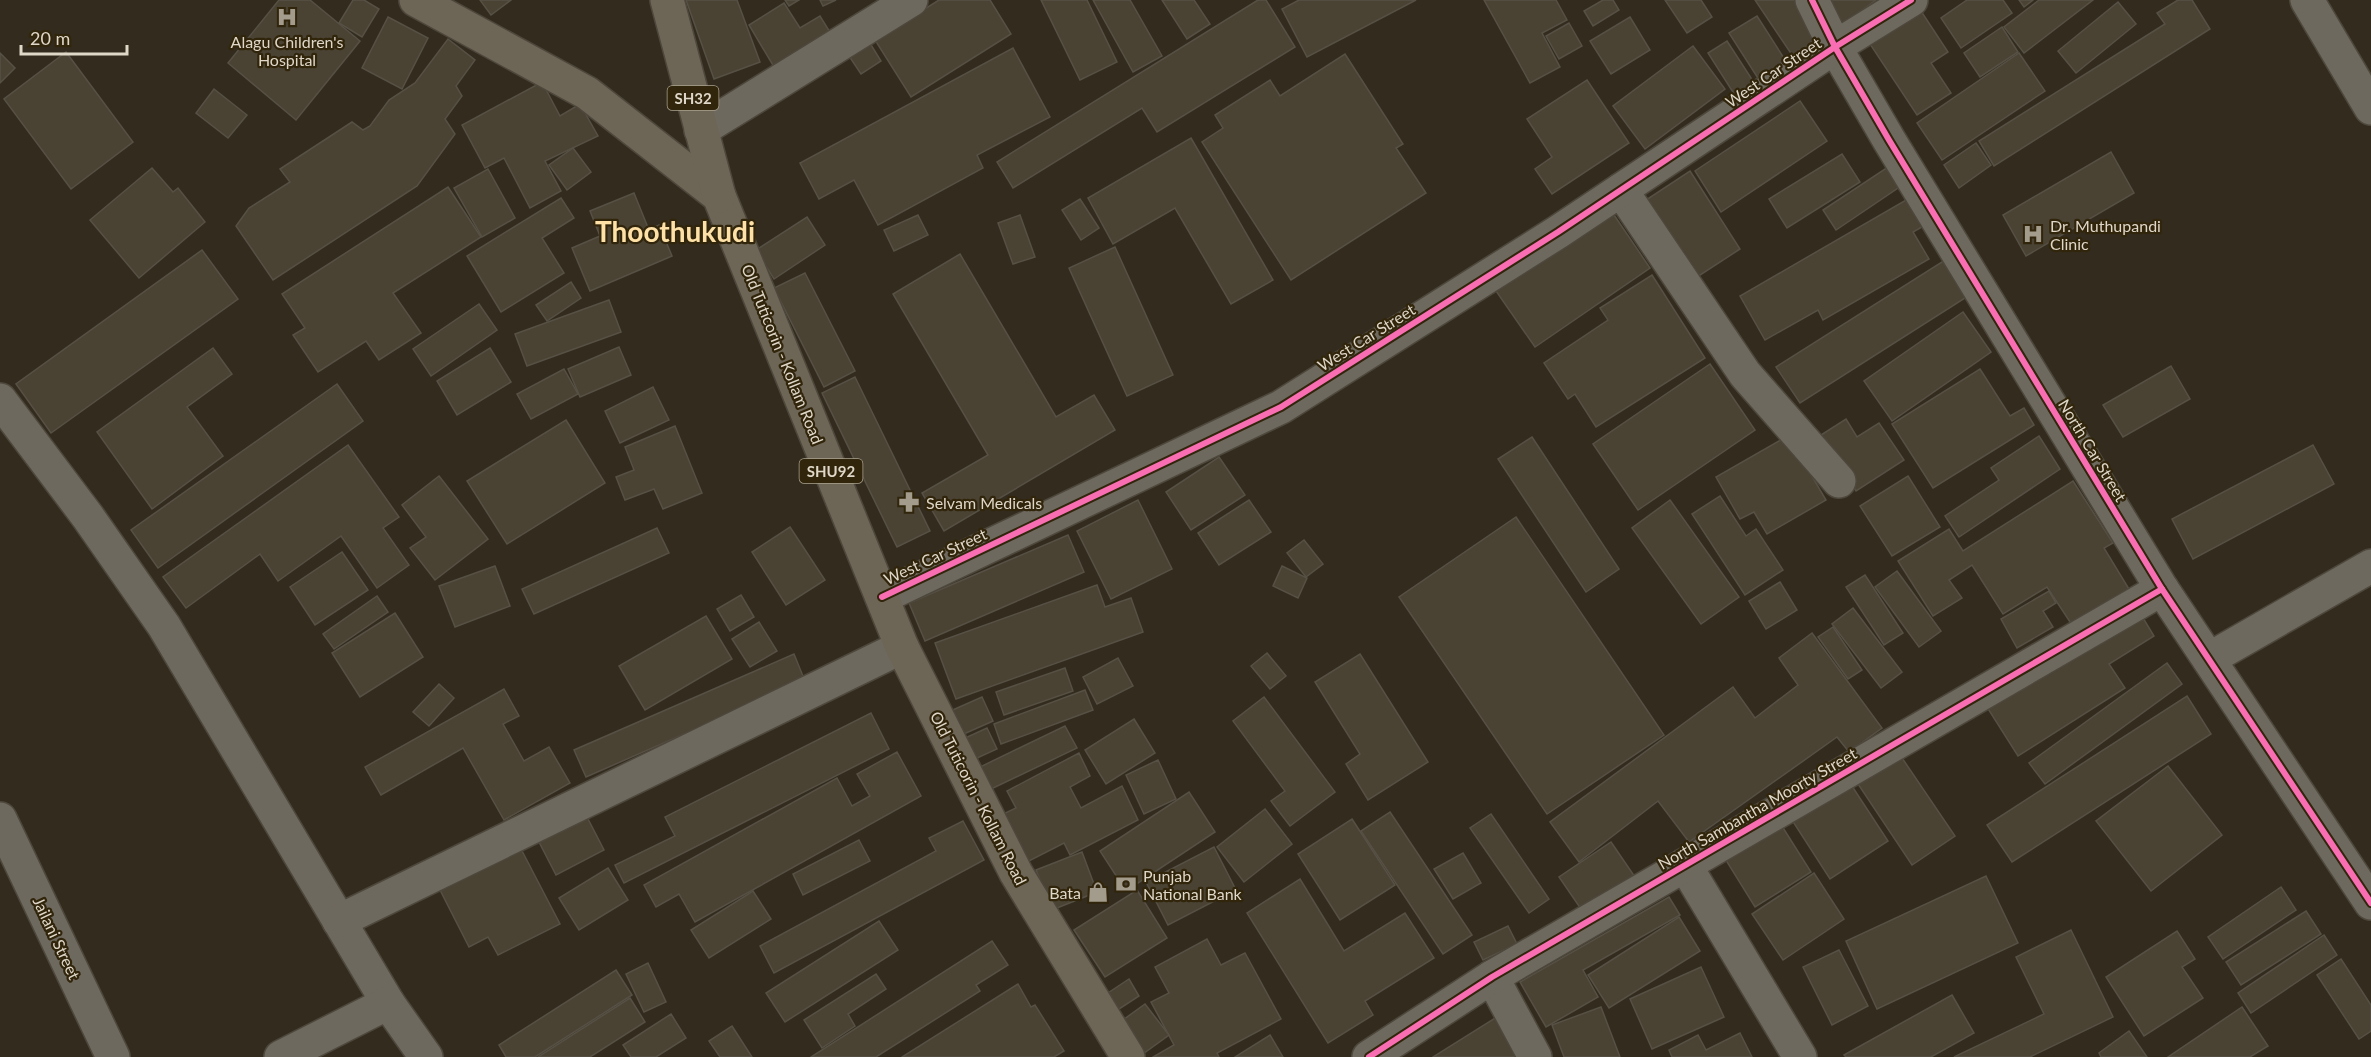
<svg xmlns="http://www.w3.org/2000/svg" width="2371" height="1057" font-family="Lato,sans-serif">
  <rect width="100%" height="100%" fill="#332c1e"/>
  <g fill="#4a4334" stroke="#565045" stroke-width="1.5">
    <path d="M279,0H310L360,41L296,120L228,63Z"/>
    <path d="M353,0H364L379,9L362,37L339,23Z"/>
    <path d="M480,0H511L491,15Z"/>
    <path d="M686,0H737L760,62L714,79Z"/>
    <path d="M785,0H799L789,6Z"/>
    <path d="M820,0H836L823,6Z"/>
    <path d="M939,0H990L1011,34L911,97L875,40Z"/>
    <path d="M1041,0H1087L1117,62L1080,80Z"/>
    <path d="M1093,0H1130L1162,56L1133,72Z"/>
    <path d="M1162,0H1194L1210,24L1187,39Z"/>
    <path d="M1258,0H1266L1295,47L1157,132L1142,108L1013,188L997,162Z"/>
    <path d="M1299,0H1416L1307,57L1282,9Z"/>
    <path d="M1484,0H1556L1567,20L1542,33L1560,67L1530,83Z"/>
    <path d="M1603,0H1613L1619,10L1593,26L1584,11Z"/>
    <path d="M1665,0H1701L1712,17L1687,33Z"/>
    <path d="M1755,0H1797L1823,39L1794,58Z"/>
    <path d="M1820,0H1876L1839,27Z"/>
    <path d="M1967,0H2003L2012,13L1961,48L1941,18Z"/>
    <path d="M2019,0H2033L2024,7Z"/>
    <path d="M2039,0H2093L2024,53L2004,27Z"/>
    <path d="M2178,0H2192L2210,29L1994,166L1979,141L2165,24L2157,13Z"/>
    <path d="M2118,2L2136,24L2076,73L2058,51Z"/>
    <path d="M784,3L800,28L820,16L833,37L777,72L749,25Z"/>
    <path d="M1919,8L1948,52L1931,63L1951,93L1917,115L1868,41Z"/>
    <path d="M1757,16L1789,66L1761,83L1729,33Z"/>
    <path d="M388,17L428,38L402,89L362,68Z"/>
    <path d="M1630,17L1650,50L1611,74L1590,41Z"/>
    <path d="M1569,23L1582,46L1559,59L1546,36Z"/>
    <path d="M2002,27L2018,52L1980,77L1964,53Z"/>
    <path d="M448,39L475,60L456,86L462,96L445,119L455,134L417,186L273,280L236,226L249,208L290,182L280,169L352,122L363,130L370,126L389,100L415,83Z"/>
    <path d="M868,40L881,61L861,74L847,53Z"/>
    <path d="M1727,41L1755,84L1736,97L1708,53Z"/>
    <path d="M1693,46L1725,89L1645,149L1613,106Z"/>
    <path d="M1013,48L1050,117L977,155L983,168L878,225L854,180L819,199L800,163Z"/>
    <path d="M66,52L133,142L71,189L4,99Z"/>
    <path d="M0,53L15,68L0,83Z"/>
    <path d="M2019,53L2045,91L1942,160L1917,123Z"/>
    <path d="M1345,54L1403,144L1396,148L1426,193L1291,280L1202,142L1223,128L1215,115L1270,80L1280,96Z"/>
    <path d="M1587,80L1629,143L1552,194L1535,169L1552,157L1527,119Z"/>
    <path d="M542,82L560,116L580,104L598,136L545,161L561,191L530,208L504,158L485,168L462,125Z"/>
    <path d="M214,89L247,115L228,138L196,113Z"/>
    <path d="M1800,101L1827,141L1721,212L1695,171Z"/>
    <path d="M1191,138L1273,280L1231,304L1175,208L1113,244L1088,198Z"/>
    <path d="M1976,143L1991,165L1959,188L1944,165Z"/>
    <path d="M573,148L591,172L567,190L549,165Z"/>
    <path d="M2111,152L2134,193L2026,256L2003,215Z"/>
    <path d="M1842,154L1860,182L1787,228L1769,199Z"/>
    <path d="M1888,167L1901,186L1836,230L1823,210Z"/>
    <path d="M152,168L173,192L178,188L205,222L139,278L90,220Z"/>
    <path d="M488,169L515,218L482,237L454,188Z"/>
    <path d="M1690,171L1740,249L1691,281L1640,204Z"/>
    <path d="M448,187L481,237L393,293L421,333L379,360L366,341L318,372L293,335L305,328L282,294Z"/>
    <path d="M634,193L649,230L659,225L672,256L590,291L572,248L600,236L590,211Z"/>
    <path d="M1913,196L1929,223L1913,232L1929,259L1823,320L1818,310L1765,340L1740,296Z"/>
    <path d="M561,198L574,218L542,238L564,273L501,312L467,256Z"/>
    <path d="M1080,199L1099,228L1081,240L1062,210Z"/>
    <path d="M1612,212L1650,268L1535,347L1496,291Z"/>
    <path d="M918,215L928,235L894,251L884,230Z"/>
    <path d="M1020,215L1035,257L1013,264L998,223Z"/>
    <path d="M807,217L825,245L774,279L756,250Z"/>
    <path d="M1115,247L1173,375L1127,396L1069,268Z"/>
    <path d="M202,250L238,299L51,433L16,384Z"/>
    <path d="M960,254L1056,417L1094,395L1115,430L944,531L922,493L988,455L893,294Z"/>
    <path d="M1953,255L1976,291L1800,403L1776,367Z"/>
    <path d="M805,273L855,371L824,387L774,288Z"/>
    <path d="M1652,275L1705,358L1596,427L1575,394L1568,399L1544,363L1608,320L1600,308Z"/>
    <path d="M571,282L581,298L547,321L536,305Z"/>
    <path d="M609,300L621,332L527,366L515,334Z"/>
    <path d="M479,304L497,330L431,376L413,349Z"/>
    <path d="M1963,312L1991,352L1892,421L1864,381Z"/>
    <path d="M619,347L631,375L580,397L568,369Z"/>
    <path d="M213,348L232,374L187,407L223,456L152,509L97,432Z"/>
    <path d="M490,348L511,382L457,415L437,381Z"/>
    <path d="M1710,364L1755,430L1638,510L1593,444Z"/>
    <path d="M2171,366L2190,399L2123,437L2103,405Z"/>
    <path d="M564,369L578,394L531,419L517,394Z"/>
    <path d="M1980,369L2010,416L2024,408L2034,425L1933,488L1892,424Z"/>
    <path d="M855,377L930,531L897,547L822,393Z"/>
    <path d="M337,384L363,421L158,568L131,530Z"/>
    <path d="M653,387L669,420L620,443L605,411Z"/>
    <path d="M1846,419L1857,437L1879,423L1904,460L1856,491L1821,435Z"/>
    <path d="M566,420L605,483L507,544L467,481Z"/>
    <path d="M675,426L702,493L663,509L654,489L625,500L616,477L634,470L625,447Z"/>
    <path d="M1786,432L1826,500L1767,534L1754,512L1740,519L1716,477L1784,438Z"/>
    <path d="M2039,436L2060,469L1959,537L1945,516L1999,480L1991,468Z"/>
    <path d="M1532,437L1619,569L1586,592L1498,459Z"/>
    <path d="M348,445L399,517L383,528L409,565L377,588L341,536L278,581L260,554L186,608L163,577Z"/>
    <path d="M2313,445L2334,484L2193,559L2172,519Z"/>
    <path d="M1219,457L1245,495L1191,530L1166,492Z"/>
    <path d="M439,476L488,539L435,580L410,548L426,537L402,505Z"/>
    <path d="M1908,476L1940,527L1892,556L1860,506Z"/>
    <path d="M2073,481L2113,543L2104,548L2129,589L2072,625L2047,587L2003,614L1972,565L1949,580L1962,598L1933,616L1898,561L1949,529L1963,551Z"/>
    <path d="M1720,496L1746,536L1756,529L1783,570L1745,595L1692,514Z"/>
    <path d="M1138,500L1172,569L1111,599L1077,531Z"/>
    <path d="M1249,500L1271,532L1219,565L1198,533Z"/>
    <path d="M1670,500L1739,597L1701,624L1632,528Z"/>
    <path d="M1516,517L1664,735L1547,814L1399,597Z"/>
    <path d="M790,527L825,580L786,605L752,552Z"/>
    <path d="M657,528L669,553L534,614L522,589Z"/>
    <path d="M1068,535L1084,572L925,641L909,603Z"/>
    <path d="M1304,540L1323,564L1306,577L1287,553Z"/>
    <path d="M342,552L368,590L315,625L290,587Z"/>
    <path d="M495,566L510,606L455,627L439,586Z"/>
    <path d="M1282,566L1307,578L1298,598L1273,586Z"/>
    <path d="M1897,571L1941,631L1919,647L1875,587Z"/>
    <path d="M1865,575L1903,633L1884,645L1846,587Z"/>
    <path d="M1780,582L1797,610L1766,629L1749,601Z"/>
    <path d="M1097,585L1105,607L1131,598L1143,632L956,699L935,643Z"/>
    <path d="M2049,591L2056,603L2043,611L2053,627L2017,648L2001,619Z"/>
    <path d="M741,595L754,617L730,631L717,609Z"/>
    <path d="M377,596L388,612L334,649L323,634Z"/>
    <path d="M1853,608L1902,672L1881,688L1832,624Z"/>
    <path d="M2137,608L2154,636L2109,664L2125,688L2018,756L1985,704Z"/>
    <path d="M395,613L423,657L360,697L332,653Z"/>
    <path d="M706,616L732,659L645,710L619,666Z"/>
    <path d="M759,622L777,651L750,667L732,639Z"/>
    <path d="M1833,627L1862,670L1848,679L1818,637Z"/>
    <path d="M1812,633L1882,728L1849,752L1837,737L1689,842L1658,801L1579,862L1550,822L1733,687L1755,718L1798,685L1779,658Z"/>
    <path d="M1267,653L1286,676L1270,689L1251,666Z"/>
    <path d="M794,654L805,681L586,777L574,750Z"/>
    <path d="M1360,654L1428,762L1368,800L1346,764L1360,754L1315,682Z"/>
    <path d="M1118,658L1133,686L1097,704L1083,677Z"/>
    <path d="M2167,663L2182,684L2045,784L2029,763Z"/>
    <path d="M1065,668L1073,691L1004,715L996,692Z"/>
    <path d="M439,684L454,698L429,726L413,712Z"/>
    <path d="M504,689L519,716L503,724L524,761L549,747L570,783L504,820L463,748L381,795L365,767Z"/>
    <path d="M1085,690L1093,710L1001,744L994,724Z"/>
    <path d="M2187,696L2211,734L2012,862L1987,825Z"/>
    <path d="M982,697L993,721L957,737L946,713Z"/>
    <path d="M1264,697L1335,792L1290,826L1271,801L1285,791L1233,721Z"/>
    <path d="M871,713L889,749L624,883L615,865L675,836L665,817Z"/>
    <path d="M1134,719L1155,753L1106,784L1085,750Z"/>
    <path d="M1065,726L1077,748L989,790L978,768Z"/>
    <path d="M987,728L997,749L975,759L965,738Z"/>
    <path d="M897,752L921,796L695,922L679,894L656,907L644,885L837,778L852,806L870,796L857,774Z"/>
    <path d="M1898,752L1955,836L1912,865L1856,781Z"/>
    <path d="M1079,753L1090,776L1070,787L1081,808L1122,786L1138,820L1070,855L1064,843L1023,864L999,816L1016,808L1007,791Z"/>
    <path d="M1158,760L1176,799L1144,814L1126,775Z"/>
    <path d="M2168,766L2222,835L2151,891L2096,821Z"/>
    <path d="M1848,780L1888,841L1830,879L1790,817Z"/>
    <path d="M1189,792L1215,832L1126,891L1100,851Z"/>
    <path d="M1265,809L1292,844L1244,882L1217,847Z"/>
    <path d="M1390,812L1472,935L1443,954L1361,831Z"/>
    <path d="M1491,814L1549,899L1529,913L1470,828Z"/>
    <path d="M587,817L604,850L556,875L539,842Z"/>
    <path d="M1352,819L1395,885L1340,920L1298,854Z"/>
    <path d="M963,821L984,860L774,973L760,946L936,851L929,838Z"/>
    <path d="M1780,823L1811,872L1755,907L1724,857Z"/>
    <path d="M859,840L870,861L803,895L793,874Z"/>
    <path d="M1611,842L1635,877L1583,912L1559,877Z"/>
    <path d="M520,847L560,924L498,955L488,937L469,947L439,888Z"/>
    <path d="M1214,847L1236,890L1168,925L1146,882Z"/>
    <path d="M1082,852L1097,892L1052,910L1036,870Z"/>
    <path d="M1463,853L1481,883L1453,899L1434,869Z"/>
    <path d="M608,868L628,900L579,930L559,898Z"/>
    <path d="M1814,873L1844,919L1783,960L1752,914Z"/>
    <path d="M1986,876L2018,943L1877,1009L1846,941Z"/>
    <path d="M1300,879L1344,951L1405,913L1434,958L1365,1001L1373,1015L1328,1043L1247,913Z"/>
    <path d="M2281,887L2296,910L2223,959L2208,937Z"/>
    <path d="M1137,890L1167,938L1105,977L1074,930Z"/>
    <path d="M753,891L771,919L709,958L691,930Z"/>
    <path d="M1669,897L1680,915L1583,970L1598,997L1546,1027L1520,982Z"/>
    <path d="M2306,911L2321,934L2241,985L2226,962Z"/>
    <path d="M1679,917L1700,951L1609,1008L1588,975Z"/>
    <path d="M879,921L898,950L785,1022L766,993Z"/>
    <path d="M1508,926L1517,944L1483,960L1474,942Z"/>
    <path d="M2071,930L2113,1017L2030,1057H1954L2044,1014L2016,957Z"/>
    <path d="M2177,931L2195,959L2182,967L2203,998L2144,1036L2106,977Z"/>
    <path d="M2324,935L2337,955L2251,1013L2238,993Z"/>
    <path d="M1207,939L1221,965L1245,953L1281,1019L1217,1053L1219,1057H1153L1174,1045L1151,1002L1169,993L1155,967Z"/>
    <path d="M992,941L1008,965L976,985L980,991L876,1057H811Z"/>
    <path d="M1839,950L1868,1006L1832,1025L1803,967Z"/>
    <path d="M2341,959L2371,1005V1031L2359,1039L2317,975Z"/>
    <path d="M648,963L666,1002L644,1012L626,974Z"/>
    <path d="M1701,967L1724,1017L1652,1049L1630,999Z"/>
    <path d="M616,970L632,995L535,1057H506L499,1045Z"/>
    <path d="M876,974L886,989L848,1014L855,1026L822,1048L804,1020Z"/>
    <path d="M1129,979L1139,996L1110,1015L1099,999Z"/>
    <path d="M1018,984L1031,1007L1035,1005L1064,1051L1054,1057H902Z"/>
    <path d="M1952,995L1974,1033L1931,1057H1846L1844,1055Z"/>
    <path d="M630,998L645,1022L590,1057H538Z"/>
    <path d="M1145,1004L1169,1035L1140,1056L1116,1025Z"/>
    <path d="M1601,1007L1620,1057H1564L1552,1025Z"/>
    <path d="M2242,1007L2268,1046L2250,1057H2168Z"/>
    <path d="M671,1014L686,1038L656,1057H631L623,1045Z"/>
    <path d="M1500,1015L1526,1057H1433Z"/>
    <path d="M732,1026L752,1057H720L709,1041Z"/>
    <path d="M2129,1031L2147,1057H2101L2099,1053Z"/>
    <path d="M1740,1033L1752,1057H1672L1669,1050L1698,1035L1706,1050Z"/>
    <path d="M1270,1035L1283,1057H1235Z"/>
  </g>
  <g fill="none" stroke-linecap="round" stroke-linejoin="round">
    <g stroke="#4d473c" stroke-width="36">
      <g id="minor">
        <path d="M1812,0L1835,47L1889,140L2162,589L2371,903"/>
        <path d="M2307,0L2371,108"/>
        <path d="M701,130L911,0"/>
        <path d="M1621,190L1745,374L1839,481"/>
        <path d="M0,400L88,517L164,626L388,1003L426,1057"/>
        <path d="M882,597L1281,407L1558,232L1835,47L1911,0"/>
        <path d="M2209,659L2371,566"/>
        <path d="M0,819L113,1057"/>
        <path d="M1685,865L1800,1057"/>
        <path d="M339,921L902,647"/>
        <path d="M1492,977L1535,1057"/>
        <path d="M281,1057L388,1003"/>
        <path d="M1369,1057L1492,977L2162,589"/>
      </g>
    </g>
    <g stroke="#4d473c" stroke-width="36">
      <g id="major">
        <path d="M416,0L587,93L719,196L902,647L1016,873L1128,1057"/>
        <path d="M667,0L719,196"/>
      </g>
    </g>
    <use href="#minor" stroke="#6e695f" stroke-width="33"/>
    <use href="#major" stroke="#6d6555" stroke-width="33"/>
    <g stroke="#31250b" stroke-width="10">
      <g id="cycleway">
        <path d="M1812,0L1835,47L1889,140L2162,589L2371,903"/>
        <path d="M882,597L1281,407L1558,232L1835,47L1911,0"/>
        <path d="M1369,1057L1492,977L2162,589"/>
      </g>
    </g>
    <use href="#cycleway" stroke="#f96db3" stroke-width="6"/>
  </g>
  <defs>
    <g id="hospital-bare" transform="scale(1.62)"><path d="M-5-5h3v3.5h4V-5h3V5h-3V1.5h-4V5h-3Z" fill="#a39b8c" stroke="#31250b" stroke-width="2.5" paint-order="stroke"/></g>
    <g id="pharmacy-bare" transform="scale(1.62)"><path d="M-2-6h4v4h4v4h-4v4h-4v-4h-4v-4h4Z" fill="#a39b8c" stroke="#31250b" stroke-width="2.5" paint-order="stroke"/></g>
    <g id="bank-bare" transform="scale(1.62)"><path d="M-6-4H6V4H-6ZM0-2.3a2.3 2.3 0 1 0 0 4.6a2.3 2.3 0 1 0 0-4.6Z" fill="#a39b8c" stroke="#31250b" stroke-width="2.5" paint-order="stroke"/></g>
    <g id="shop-bare" transform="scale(1.62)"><path d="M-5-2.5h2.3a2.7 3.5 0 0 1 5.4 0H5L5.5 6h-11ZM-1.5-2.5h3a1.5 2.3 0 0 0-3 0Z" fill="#a39b8c" stroke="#31250b" stroke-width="2.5" paint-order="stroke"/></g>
  </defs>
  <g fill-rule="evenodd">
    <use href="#hospital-bare" x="287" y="17"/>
    <use href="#hospital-bare" x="2033" y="234"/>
    <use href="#pharmacy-bare" x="909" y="502"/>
    <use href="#bank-bare" x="1126" y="884"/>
    <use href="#shop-bare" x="1098" y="892"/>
  </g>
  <g text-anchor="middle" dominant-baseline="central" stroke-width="4.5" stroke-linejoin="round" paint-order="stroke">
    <g fill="#31250b" stroke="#aba28f" stroke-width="1.5">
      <rect x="667.5" y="86" width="51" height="24" rx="4.5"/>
      <rect x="799.5" y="459" width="63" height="24" rx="4.5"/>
    </g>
    <g font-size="15" font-weight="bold" fill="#dfd7c8">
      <text x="693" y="98">SH32</text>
      <text x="831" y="471">SHU92</text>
    </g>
    <g font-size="16" fill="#dfd7c8" stroke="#31250b" text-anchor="start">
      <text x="287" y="41" text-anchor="middle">Alagu Children's<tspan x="287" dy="18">Hospital</tspan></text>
      <text x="2050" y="225">Dr. Muthupandi<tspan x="2050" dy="18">Clinic</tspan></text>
      <text x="926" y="502">Selvam Medicals</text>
      <text x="1143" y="875">Punjab<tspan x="1143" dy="18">National Bank</tspan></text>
      <text x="1081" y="892" text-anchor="end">Bata</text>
    </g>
    <g font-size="16" fill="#dfd7c8" stroke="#31250b">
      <text transform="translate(1773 72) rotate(-34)">West Car Street</text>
      <text transform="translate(1366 337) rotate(-32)">West Car Street</text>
      <text transform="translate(783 354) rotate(68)">Old Tuticorin - Kollam Road</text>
      <text transform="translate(2093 450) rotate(59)">North Car Street</text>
      <text transform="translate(935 556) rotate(-25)">West Car Street</text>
      <text transform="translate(979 798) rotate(63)">Old Tuticorin - Kollam Road</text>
      <text transform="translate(1757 808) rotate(-30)">North Sambantha Moorty Street</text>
      <text transform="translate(57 938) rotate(65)">Jailani Street</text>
    </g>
    <g font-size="28" font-weight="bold" fill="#fee1a7" stroke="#31250b">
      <text x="675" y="231">Thoothukudi</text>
    </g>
  </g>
  <path d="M21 45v9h106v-9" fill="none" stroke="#dfd7c8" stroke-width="3"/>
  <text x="30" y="45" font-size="18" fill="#dfd7c8" stroke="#31250b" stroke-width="4.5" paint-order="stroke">20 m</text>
</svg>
